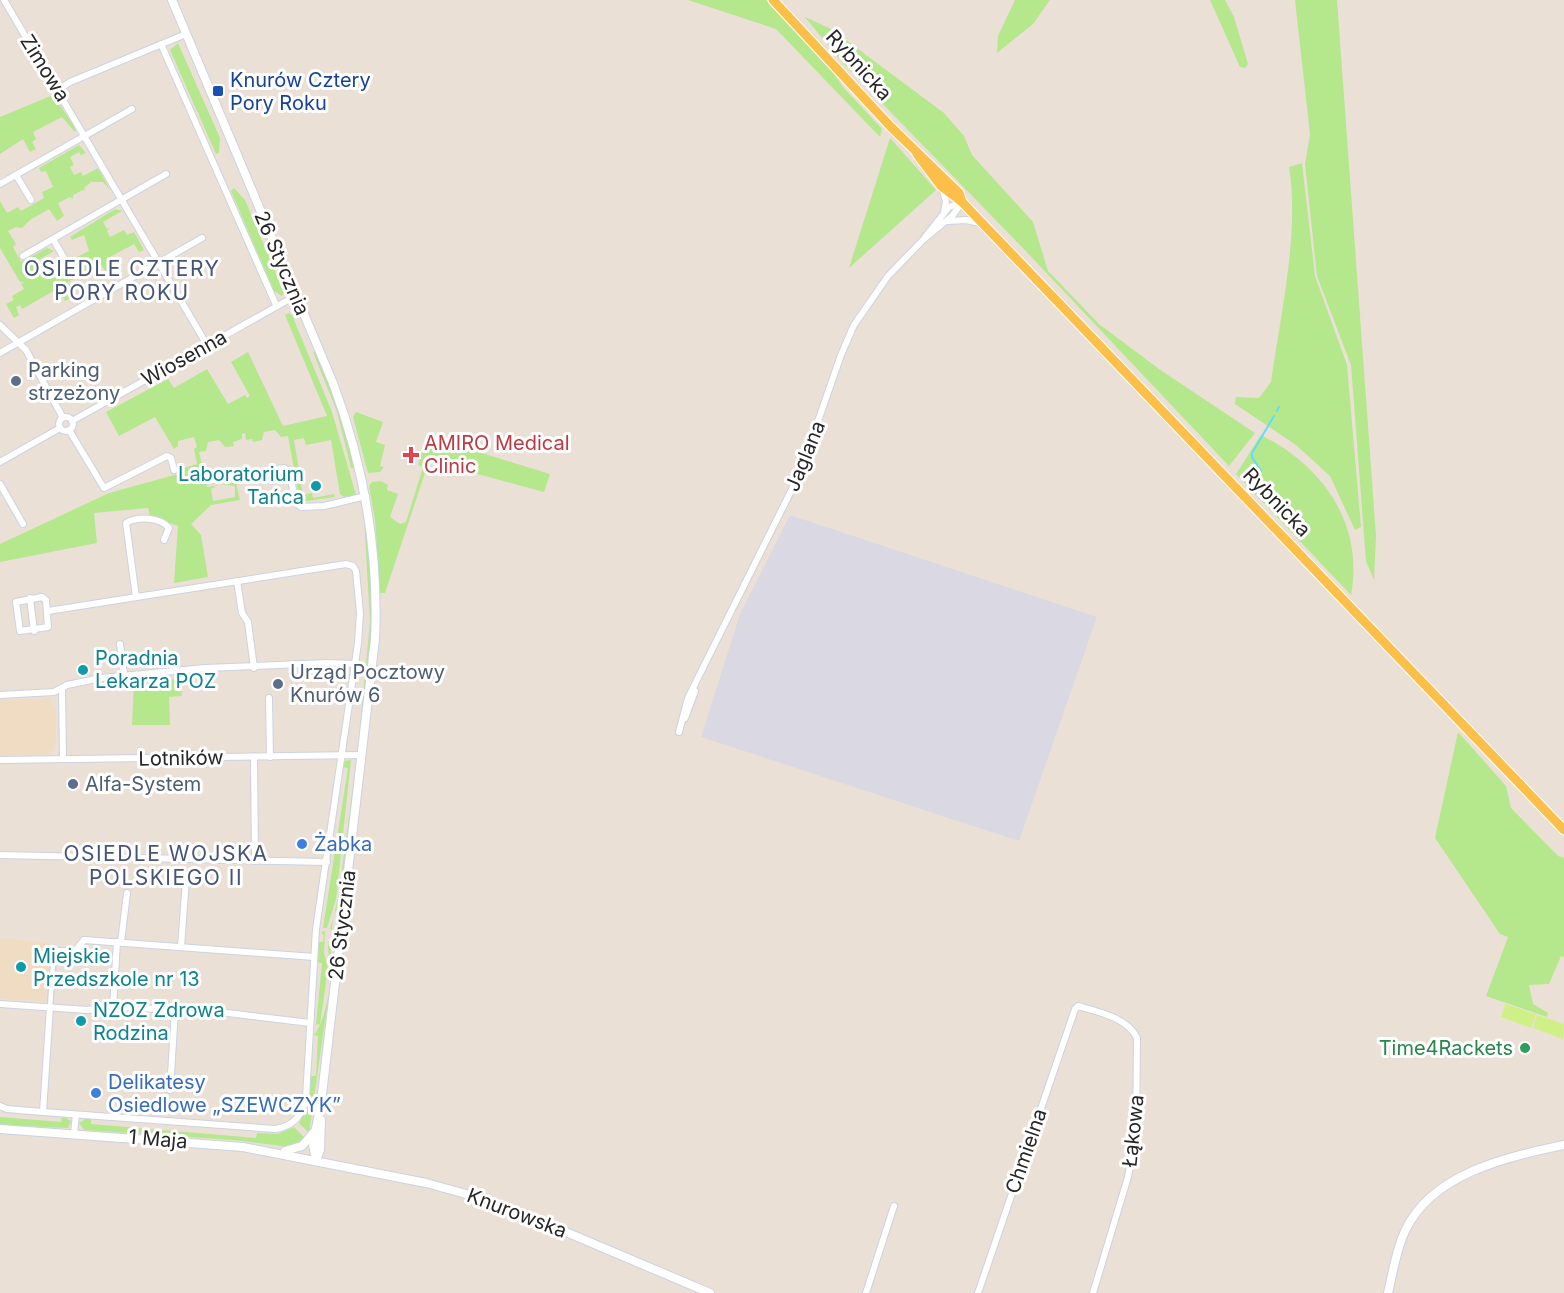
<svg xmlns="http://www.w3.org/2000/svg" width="1564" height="1293" font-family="Inter,sans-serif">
  <rect width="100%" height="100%" fill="#ebe0d6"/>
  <path fill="#dad8e2" d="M790,515L1097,617L1019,841L701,737L740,614Z"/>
  <g fill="#efdcc3">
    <path d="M50,698L51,705L56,709V743L50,754L0,755V700Z"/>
    <path d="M0,938L50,943L46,1001L0,999Z"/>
  </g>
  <g fill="#b5e78d">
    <path d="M688,0H766L825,61L843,87L882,129L880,137L776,29Z"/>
    <path d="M1015,0H1050L1033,24L997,53L998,36Z"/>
    <path d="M1210,0H1225L1234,17L1248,64L1245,68L1240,67Z"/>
    <path d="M1295,0H1337L1376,536L1374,580L1366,561L1351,365L1317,276L1305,164L1310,134Z"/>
    <path d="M805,17L831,29L944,113L964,136L972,155L1033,222L1048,271L1099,324L1159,369L1255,433L1229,466L1020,245L841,61Z"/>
    <path d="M178,43L220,138L219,153L216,154L170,50Z"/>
    <path d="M53,95L76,129L75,132L62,117L33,132L36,139L32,142L36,149L30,152L23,139L0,154V117Z"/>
    <path d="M890,138L936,190L849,268Z"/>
    <path d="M79,145L86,153L81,155L79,152L70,157L74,165L70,167L74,175L81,172L83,176L98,168L110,190L103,182H91L84,188L86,191L83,190L73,195V199L70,197L58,203L64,216L57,221L49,209L30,220L22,228L16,227L8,231L16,244L13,247L21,262L47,248L54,251L35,262L46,274L59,264L65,270L74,266L71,260L89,251L84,235L72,240L70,237L115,209L122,211L103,222L107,229L110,228L107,231L110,237L124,230L127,235L134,232L144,250L139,252L134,244L106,259L111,269L106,272L101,265L99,266L100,272L97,266L68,282L72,289L66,292L70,298L65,301L57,289L22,309L20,305L16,307L19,315L14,318L6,304L14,300L12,296L24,289L21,284L24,282H20L0,248V201L7,213L18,207L21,211L44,198L42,192L53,187L46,171L41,172L39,168Z"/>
    <path d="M1302,163L1315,276L1347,365L1361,527L1355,530L1330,476L1296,445L1235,404L1236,397L1259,398L1271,382C1280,317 1300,232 1289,167Z"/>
    <path d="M234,188L245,200L284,292L282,296L274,291L231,191Z"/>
    <path d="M289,313L292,315L332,412L356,495L344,497L340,494L331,440L306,445L304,438L294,440L303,495L312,493L313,498L334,494L335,497L300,502L288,436L281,437L275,430L264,432L262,440L253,442L252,439L246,440L245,433L242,434V439L233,442L234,446L225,447L219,440L208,442L206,451L199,452L207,487L218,485L211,489L213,501L235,497V486L222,484L236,482L240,500L211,505L191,524L201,535L208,577L174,583L178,526L150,516L148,508L94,513L97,543L0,562V544L109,493L178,474L177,470L197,464L194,449L197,447L194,437L178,441V446L174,449L155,417L119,436L106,412L168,379L174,388L207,369L228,404L245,395L247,398L250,396L231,362L248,352L283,426L327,416L285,315Z"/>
    <path d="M313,352L317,353L340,410L356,468H351L337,412Z"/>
    <path d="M356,412L383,422L376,442L385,445L380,466L384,467L380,472L368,473L353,417Z"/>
    <path d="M1261,435C1323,466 1364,524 1351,595L1236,474Z"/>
    <path d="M427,436L550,474L544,492L429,461L385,593H380L375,520L369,486L372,482L381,481L388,485L387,490L398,494L390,517L400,524L406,522L423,467L418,465Z"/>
    <path d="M363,499L369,540L372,624L358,747L370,622Z"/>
    <path d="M180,679L182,696L169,697L170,725H132L134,682Z"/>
    <path d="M1458,732L1506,786L1511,808L1558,856L1564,858V957L1561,956L1549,984L1529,985L1533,1004L1548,1013L1547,1017L1486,996L1508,937L1500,934L1435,838Z"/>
    <path d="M351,760L336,899L327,928H323L348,768L343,767L345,761Z"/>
    <path d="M356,764L341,901L333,916L332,929H330L338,899Z"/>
    <path d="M325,931L324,953L328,969L320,1024L316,1025L322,963L316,962L318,942H323L324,935L321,932Z"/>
    <path d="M329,940L333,966L309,1133L299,1123L309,1105L311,1076H316L318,1036L314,1035C325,1021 333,983 330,964C329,955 327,949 329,940Z"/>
    <path d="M62,1116L71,1121L68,1128L0,1125V1117L61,1122Z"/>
    <path d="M87,1118H91V1124L256,1138L257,1133L278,1134L294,1127L305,1138L289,1147L234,1140L84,1130L79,1123Z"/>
  </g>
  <g fill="#cef087">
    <path d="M1505,1004L1536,1014L1531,1028L1501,1017Z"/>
    <path d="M1537,1015L1564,1024L1563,1039L1533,1028Z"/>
  </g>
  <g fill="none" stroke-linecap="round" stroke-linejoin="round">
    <g stroke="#5edff8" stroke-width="2">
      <path d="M1277,411L1279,407"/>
      <path d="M1254,483L1261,471L1252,457V453L1274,416"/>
    </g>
    <g stroke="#cbd2e2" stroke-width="7">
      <path id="pedestrian" d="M50,1007L54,951"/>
    </g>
    <g stroke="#cbd2e2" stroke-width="8">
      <g id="minor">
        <path d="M4,0L207,345"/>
        <path d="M161,44L276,305"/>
        <path d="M58,90L70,82L186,34"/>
        <path d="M16,175L31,200"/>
        <path d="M0,184L132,109"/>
        <path d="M942,187L946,202L944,212"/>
        <path d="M948,221L966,220L980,223"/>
        <path d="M925,237L949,207L962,202"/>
        <path d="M53,239L68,265"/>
        <path d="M23,256L166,174"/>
        <path d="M0,325L26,350L63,418"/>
        <path d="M0,353L202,238"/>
        <circle cx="66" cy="424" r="7"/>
        <path d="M72,421L297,295"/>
        <path d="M69,430L104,488L167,456L171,458L174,470"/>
        <path d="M0,462L60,428"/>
        <path d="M207,481L284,468L290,472L295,502L301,507L324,506L366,496"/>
        <path d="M0,484L23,524"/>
        <path d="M237,581L242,613L248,622L254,668"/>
        <path d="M42,597L46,600L48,627L20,631L16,602Z"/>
        <path d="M136,597L126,523C138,516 160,517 169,528L164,540"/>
        <path d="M30,598L34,631"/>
        <path d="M120,644L124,675"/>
        <path d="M62,689L63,759"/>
        <path d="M0,695L54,692L67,685L101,678L205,668L327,663L355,664"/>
        <path d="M269,698L270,757"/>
        <path d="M685,718L695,691"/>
        <path d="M679,732L688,698L800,473L841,355L854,325L888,276L923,240L953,215L962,202"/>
        <path d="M254,757L255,861"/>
        <path d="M0,760L361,755"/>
        <path d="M0,855L327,862"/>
        <path d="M121,942L127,893"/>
        <path d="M181,947L186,879"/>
        <path d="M54,951H75L84,940L314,957"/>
        <path d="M0,1004L87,1010L119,1007L228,1013L310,1023"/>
        <path d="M113,1007L117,942"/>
        <path d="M170,1090L175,1010"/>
        <path d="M0,1106L7,1109L43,1112L275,1129C293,1127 304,1114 306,1097L316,929L358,643L360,613L356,571L353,566L346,564L48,611"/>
        <path d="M43,1112L50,1007"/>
        <path d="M74,1133L76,1115"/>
        <path d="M866,1293L894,1206"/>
        <path d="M978,1293L1075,1009L1078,1006C1099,1012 1128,1018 1137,1038L1136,1132L1128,1177L1093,1293"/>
      </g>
    </g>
    <g stroke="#cbd2e2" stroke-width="10">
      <g id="tertiary">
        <path d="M172,0L333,383C364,466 379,550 375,639L321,1103L313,1144L316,1160"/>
        <path d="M0,1129L243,1147L426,1183L495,1202L710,1293"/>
        <path d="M285,1151L302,1146L314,1132"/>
        <path d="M316,1160L320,1150L321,1120"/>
        <path d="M1388,1293C1393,1272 1396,1250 1405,1231C1432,1173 1507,1157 1564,1145"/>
      </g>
    </g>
    <g stroke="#fff" stroke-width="11">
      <g id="primary">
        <path d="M773,0L890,126L959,193L962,202"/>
        <path d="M917,154L941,186L962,202L1564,830"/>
      </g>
    </g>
    <use href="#pedestrian" stroke="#fff" stroke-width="4.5"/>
    <use href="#minor" stroke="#fff" stroke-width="6"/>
    <use href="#tertiary" stroke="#fff" stroke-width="8"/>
    <use href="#primary" stroke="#fcc04a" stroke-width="9"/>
  </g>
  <rect fill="#1a4fb4" stroke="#fff" stroke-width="2" x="212" y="85" width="12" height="12" rx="3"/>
  <g fill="#5c6f8a" stroke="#fff" stroke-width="2">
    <circle cx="16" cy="381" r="6"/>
    <circle cx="278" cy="684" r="6"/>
    <circle cx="73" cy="784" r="6"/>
  </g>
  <path fill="#e0444e" stroke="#fff" stroke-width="2" d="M408 446h6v6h6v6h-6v6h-6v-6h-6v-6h6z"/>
  <g fill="#0f9aa8" stroke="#fff" stroke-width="2">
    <circle cx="316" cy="486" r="6"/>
    <circle cx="83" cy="670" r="6"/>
    <circle cx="21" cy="967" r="6"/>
    <circle cx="81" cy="1021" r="6"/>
  </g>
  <g fill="#3f7fe0" stroke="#fff" stroke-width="2">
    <circle cx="302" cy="844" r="6"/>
    <circle cx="96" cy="1093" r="6"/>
  </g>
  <circle fill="#2e9e5b" stroke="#fff" stroke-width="2" cx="1525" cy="1048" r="6"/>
  <g text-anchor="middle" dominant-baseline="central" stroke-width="6" stroke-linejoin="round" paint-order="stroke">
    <g font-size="20" fill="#262626" stroke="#fff">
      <text transform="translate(859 65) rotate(48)">Rybnicka</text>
      <text transform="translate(45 68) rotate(58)">Zimowa</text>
      <text transform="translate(282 263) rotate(67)">26 Stycznia</text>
      <text transform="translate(184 358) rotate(-29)">Wiosenna</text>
      <text transform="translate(805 456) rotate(-68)">Jaglana</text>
      <text transform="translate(1277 502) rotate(46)">Rybnicka</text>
      <text transform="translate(181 758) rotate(-1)">Lotników</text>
      <text transform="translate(342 925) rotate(-83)">26 Stycznia</text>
      <text transform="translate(1133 1131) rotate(-84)">Łąkowa</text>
      <text transform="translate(158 1139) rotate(5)">1 Maja</text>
      <text transform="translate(1026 1151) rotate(-71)">Chmielna</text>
      <text transform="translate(517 1213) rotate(21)">Knurowska</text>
    </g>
    <g font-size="20" fill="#164399" stroke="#fff" text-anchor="start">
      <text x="230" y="80">Knurów Cztery<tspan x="230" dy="23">Pory Roku</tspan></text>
    </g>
    <g font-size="20" fill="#4e5e75" stroke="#fff" text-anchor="start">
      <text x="28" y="370">Parking<tspan x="28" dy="23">strzeżony</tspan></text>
      <text x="290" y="672">Urząd Pocztowy<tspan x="290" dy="23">Knurów 6</tspan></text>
      <text x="85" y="784">Alfa-System</text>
    </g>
    <g font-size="20" fill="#be3a42" stroke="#fff" text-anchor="start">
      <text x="424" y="443">AMIRO Medical<tspan x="424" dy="23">Clinic</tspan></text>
    </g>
    <g font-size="20" fill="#0d838f" stroke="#fff" text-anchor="start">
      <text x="304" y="474" text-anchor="end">Laboratorium<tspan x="304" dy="23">Tańca</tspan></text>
      <text x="95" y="658">Poradnia<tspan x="95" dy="23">Lekarza POZ</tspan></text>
      <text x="33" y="956">Miejskie<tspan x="33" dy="23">Przedszkole nr 13</tspan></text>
      <text x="93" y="1010">NZOZ Zdrowa<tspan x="93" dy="23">Rodzina</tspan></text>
    </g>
    <g font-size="20" fill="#366cbe" stroke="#fff" text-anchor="start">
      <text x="314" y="844">Żabka</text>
      <text x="108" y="1082">Delikatesy<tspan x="108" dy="23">Osiedlowe „SZEWCZYK”</tspan></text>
    </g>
    <g font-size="20" fill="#27864d" stroke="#fff" text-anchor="end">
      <text x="1513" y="1048">Time4Rackets</text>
    </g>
    <g font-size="21" letter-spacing="1.5" fill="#44537a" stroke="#fff">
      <text x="122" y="268">OSIEDLE CZTERY<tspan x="122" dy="24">PORY ROKU</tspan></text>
      <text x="166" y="853">OSIEDLE WOJSKA<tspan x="166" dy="24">POLSKIEGO II</tspan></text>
    </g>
  </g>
</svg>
